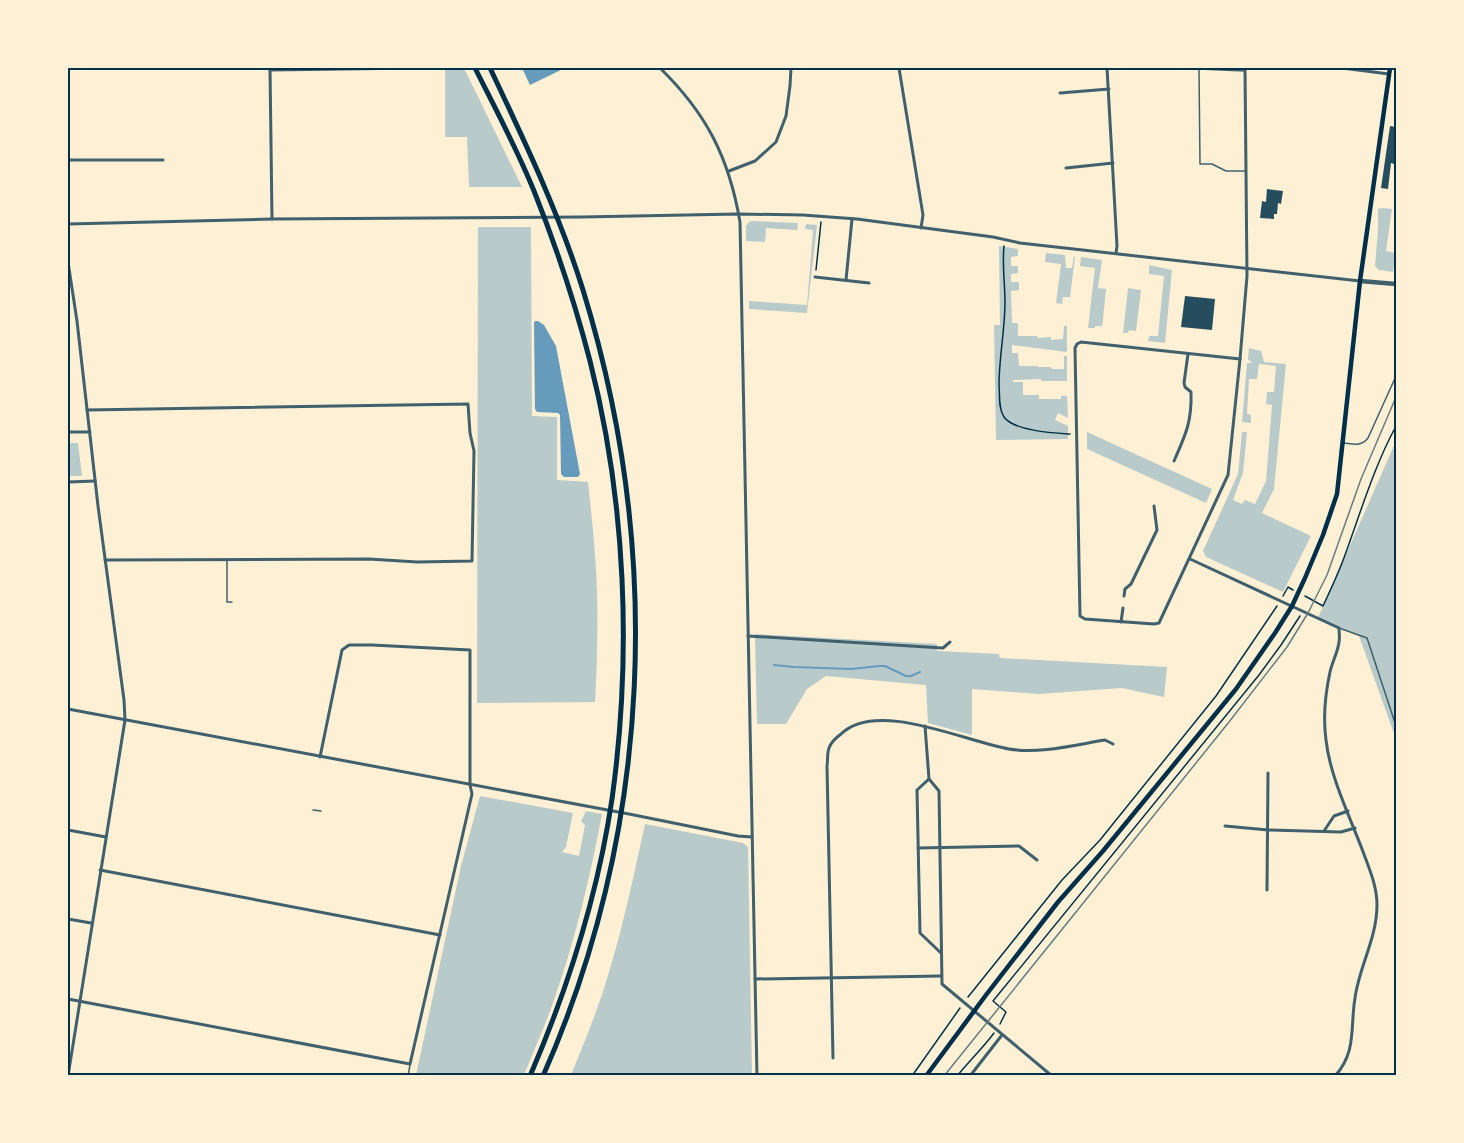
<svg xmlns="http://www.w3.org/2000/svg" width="1464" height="1143" font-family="'Fira Sans',sans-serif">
  <rect width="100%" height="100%" fill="#fdf0d5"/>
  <g fill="#b9caca">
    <path d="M445,68H464L522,187H469L467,137H445Z"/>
    <path d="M1383,208L1392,209L1386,251L1396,253L1393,272L1379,270L1375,266L1378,229V209Z"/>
    <path d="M752,221L798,223L797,230L766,228L765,242L746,241V226L749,222Z"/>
    <path d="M806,224L817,225L807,313L749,309V301L807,305L813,230L805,229Z"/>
    <path d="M478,227H531L532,416L557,417V480L588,482C592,519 596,555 597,592C598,629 597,666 595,702L477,703Z"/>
    <path d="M999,246L1018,249V256L1011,257V266H1018V273L1011,274V282H1019V290L1011,291L1012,323H1018V336H1037L1038,338L1051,337V340L1063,339L1064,326H1067V352L1012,345V353H1018L1019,366H1038V367H1051L1052,369H1064V356H1067V381H1041V379L1013,380V382H1023V395H1039V399H1061V396H1067L1068,418L1058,413L1055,420L1068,426V439L996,440L994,325H1000Z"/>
    <path d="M1046,253L1065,255L1066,268H1072L1074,256L1075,257L1070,297H1063L1062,304L1056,303L1061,264L1045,262Z"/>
    <path d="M1081,257L1102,260L1098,288L1106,289L1102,329V326H1095V328H1088L1095,268L1080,266Z"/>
    <path d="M1149,265L1172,270L1165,343L1148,341L1149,336H1158L1164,276L1149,274Z"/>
    <path d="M1128,288L1141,290L1136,331L1129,330L1128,333H1123Z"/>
    <path d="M1249,348L1261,351L1264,362L1286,364L1274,489L1262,513L1311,536L1283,592L1206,557L1203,551L1238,474L1242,432H1247L1243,473L1233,500L1242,504L1245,500L1255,504L1266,481L1272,405L1266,404L1267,392H1274L1276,366L1259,364L1257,379H1249L1247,414L1251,415V423L1242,422L1247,363H1251V361L1248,360Z"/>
    <path d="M1087,432L1212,489L1206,503L1087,449Z"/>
    <path d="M1396,441V739L1359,636L1339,628L1318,618Z"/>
    <path d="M68,443H78L82,476H70V478H68Z"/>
    <path d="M755,634L937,644V651L999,654L1000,658L1167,667L1164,697L1122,688L1039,694L972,689V735L928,723L926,685L826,676L807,689L786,724H757Z"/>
    <path d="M480,796L573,813L566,847L562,852L579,856L585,825L581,821L586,811L602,814C590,879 574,944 552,1006C543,1030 533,1053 524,1075H416L461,866Z"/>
    <path d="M645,824L743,843L748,847L752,1075H571C585,1041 599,1007 609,972C624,923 634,874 645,824Z"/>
  </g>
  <g fill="#669bbc">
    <path d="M522,68H562L563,69L530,85Z"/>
    <path d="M535,321H538L544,325L556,346L580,474L578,477H564L561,474L560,415L558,413L537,412L535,409L534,323Z"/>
  </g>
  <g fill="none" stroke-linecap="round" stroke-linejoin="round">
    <path stroke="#669bbc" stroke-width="2" d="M774,665L794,667L851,669L879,666H885L906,676H911L920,672"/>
  </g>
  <g fill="#264d5e">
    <path d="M1390,126L1396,127V147L1394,164L1391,163L1388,189L1381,188Z"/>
    <path d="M1267,189L1283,191L1281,204L1278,203L1277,214H1274V219L1260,218L1262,201L1266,202Z"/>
    <path d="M1185,296L1215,299L1212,330L1181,327Z"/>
  </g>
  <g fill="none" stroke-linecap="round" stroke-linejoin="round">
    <g stroke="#003049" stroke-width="1.5">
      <path d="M1004,246C1002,264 1005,284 1005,302C1005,330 999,357 999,385C1000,395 998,408 1004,417C1014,431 1054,433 1070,434"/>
      <path d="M816,270L821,222"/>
      <path d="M1283,596L1288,587L1293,590"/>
      <path d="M1305,596L1323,606C1331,589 1339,572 1345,555C1361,511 1374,467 1396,426"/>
      <path d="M968,997L1062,880L1100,840L1216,696L1277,606"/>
      <path d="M1000,1024L1006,1012L993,1001L1259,675L1281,645L1300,616"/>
      <path d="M912,1076L960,1008"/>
      <path d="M957,1076C969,1061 983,1048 994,1033"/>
    </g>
    <g stroke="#3f606c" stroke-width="1.5">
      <path d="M1245,71L1199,69L1200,164H1212L1226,171H1245"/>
      <path d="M1344,443C1353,444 1361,447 1368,438L1396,376"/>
      <path d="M227,561V602H232"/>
      <path d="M1339,628L1367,638L1396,726"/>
      <path d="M313,810L321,811"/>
      <path d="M408,1076L410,1065"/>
    </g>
    <g stroke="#3f606c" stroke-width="3">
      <path d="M270,68L272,219"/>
      <path d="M660,68C706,113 729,157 740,222L757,1076"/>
      <path d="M899,68L923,215L921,228"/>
      <path d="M1107,68L1117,246L1116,253"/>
      <path d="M1342,68L1389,74"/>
      <path d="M270,70L416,68"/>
      <path d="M1060,93L1109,89"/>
      <path d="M68,160H163"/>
      <path d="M1066,168L1113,163"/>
      <path d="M729,171L755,161L776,142L786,116L790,86L791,68"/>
      <path d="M68,224L272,219L582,217L738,214L803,215L857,219L993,237L1020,243L1360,281"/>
      <path d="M68,262L77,321L98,506L124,700L125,720L68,1076"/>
      <path d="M815,277L869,283"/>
      <path d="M846,280L852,219"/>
      <path d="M1081,342L1240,359L1228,475L1159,623L1154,624L1085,619L1080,616L1075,348L1077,344Z"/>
      <path d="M1240,359L1247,276L1245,68"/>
      <path d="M87,410L468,404L470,433L474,451L472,561L417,562L369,559L105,560"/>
      <path d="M68,432H90"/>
      <path d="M1174,461C1186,434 1192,421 1191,392L1185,387L1184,383L1188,354"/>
      <path d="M68,482L95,481"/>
      <path d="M1190,559L1339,628C1339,633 1340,638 1339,642C1338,652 1332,662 1330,672C1325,695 1323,718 1326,740C1330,778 1352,821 1365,857C1371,873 1377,888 1377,905C1377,938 1359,967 1355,998C1350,1027 1357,1052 1335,1076"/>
      <path d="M1124,596L1125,589L1131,584L1157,530L1154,506"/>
      <path d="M1121,622L1123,608"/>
      <path d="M748,636L943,648L950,642"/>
      <path d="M68,709L629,814L738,836L752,837"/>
      <path d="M925,726L929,779L939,791L942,984L1052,1076"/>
      <path d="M929,779L917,790L920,933L941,953"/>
      <path d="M1225,826L1268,830L1341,832L1355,828"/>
      <path d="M68,830L106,837"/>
      <path d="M1324,831L1334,816L1348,811"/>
      <path d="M918,848L1019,846L1037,860"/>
      <path d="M100,870L440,935"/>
      <path d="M1267,890L1268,773"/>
      <path d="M68,919L91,923"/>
      <path d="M755,979L941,976"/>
      <path d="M68,999L410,1064L472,794L470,785V650L372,645H349L342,650L320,757"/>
      <path d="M833,1058L827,766C828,760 827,753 829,748C831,742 837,737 841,734C877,699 966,742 1009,749C1040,754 1074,745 1105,740L1113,744"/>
      <path d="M970,1076L1002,1035"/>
    </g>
    <path stroke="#3f606c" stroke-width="4.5" d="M1360,281L1396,284"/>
    <path stroke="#003049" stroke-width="4.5" d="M926,1076L986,995L1058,902L1103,851L1236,689L1275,633L1292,606L1305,578L1323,535L1337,494L1360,281L1390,68"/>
    <g stroke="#003049" stroke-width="5">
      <path d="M475,68C495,108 517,149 534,191C556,246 575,303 590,361C626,502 632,655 612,799C598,894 568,988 530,1076"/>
      <path d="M490,68C524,140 559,213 583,290C663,549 653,827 543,1076"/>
    </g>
    <path stroke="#657d81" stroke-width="1.5" d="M944,1076L1229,722L1287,647L1308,613L1327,575L1361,479L1396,397"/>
  </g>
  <rect width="1464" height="1143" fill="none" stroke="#fdf0d5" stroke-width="138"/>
  <rect x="69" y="69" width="1326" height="1005" fill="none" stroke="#003049" stroke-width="2"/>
</svg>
